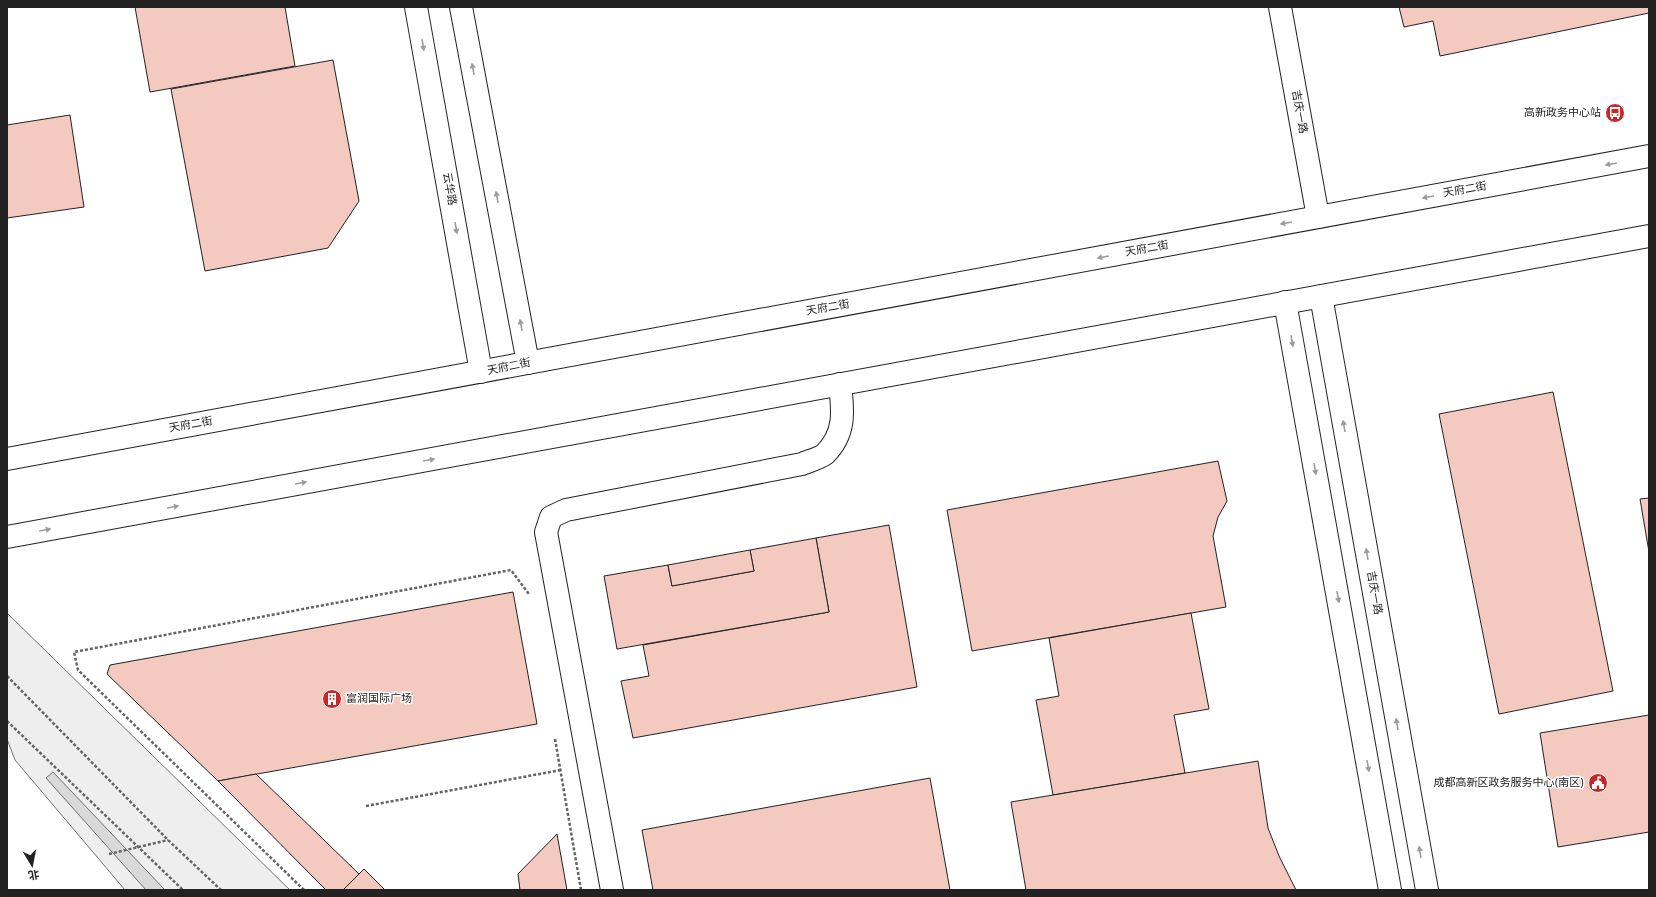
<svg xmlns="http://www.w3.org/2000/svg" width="1656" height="897" font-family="Overpass,'Noto Sans SC',sans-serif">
  <rect width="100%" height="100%" fill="#fff"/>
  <path fill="#eee" stroke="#6f6f6f" d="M7,613L290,890H125L15,760L7,739Z"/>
  <path fill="#d9d9d9" stroke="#6f6f6f" d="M53,772L165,890H146L46,778Z"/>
  <g fill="#f3c9c0" stroke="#222">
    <path d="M135,7H285L295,66L150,92Z"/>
    <path d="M1399,7H1649V13L1440,56L1433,21L1404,27Z"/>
    <path d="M333,60L359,201L328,248L205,271L171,89Z"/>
    <path d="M70,115L84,207L7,218V125Z"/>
    <path d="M1553,392L1613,691L1499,714L1439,414Z"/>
    <path d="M1218,461L1227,501L1218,517L1213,536L1226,607L972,651L947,510Z"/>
    <path d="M1649,498V552L1640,499Z"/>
    <path d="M889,525L917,687L633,738L621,681L649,676L643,645L829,612L816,538Z"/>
    <path d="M816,538L829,612L617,649L604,576L668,565L672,586L754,571L750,550Z"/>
    <path d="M750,550L754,571L672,586L668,565Z"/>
    <path d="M513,592L537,724L218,781L107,674L110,665Z"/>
    <path d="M1191,613L1209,709L1174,715L1185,773L1053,795L1036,700L1059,696L1049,638Z"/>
    <path d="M1649,715V832L1558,847L1540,733Z"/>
    <path d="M1258,761L1268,828L1279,856L1296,890H1026L1011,802Z"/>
    <path d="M256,774L359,874L343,890H326L218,781Z"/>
    <path d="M930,778L950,890H653L642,830Z"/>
    <path d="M557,834L567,890H520L518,874Z"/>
    <path d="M364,869L385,890H343Z"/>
  </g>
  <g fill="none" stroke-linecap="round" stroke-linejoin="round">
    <g stroke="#222" stroke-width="24">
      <g id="minor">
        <path d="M416,7L481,372"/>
        <path d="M461,7L528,363"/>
        <path d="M1280,7L1318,217"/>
        <path d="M1321,296L1427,890"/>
        <path d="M1285,302L1390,890"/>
        <path d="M612,890L546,532L551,517L566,510L802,464C809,461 820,458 825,454C846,433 843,411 840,384"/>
      </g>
    </g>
    <g stroke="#222" stroke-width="24">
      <g id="major">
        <path d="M7,459L1649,156"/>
        <path d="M7,537L1649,236"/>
      </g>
    </g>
    <g stroke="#646464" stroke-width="2.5" stroke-dasharray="3 2" stroke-linecap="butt">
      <path d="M7,676L168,840L221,890"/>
      <path d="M7,721L183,890"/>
      <path d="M555,739L581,890"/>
      <path d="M366,806L561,770"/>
      <path d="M109,854L168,840"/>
      <path d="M304,890L78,670L74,652L511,570L529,594"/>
    </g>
    <use href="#minor" stroke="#fff" stroke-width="22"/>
    <use href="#major" stroke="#fff" stroke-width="22"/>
  </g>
  <defs><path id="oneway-solid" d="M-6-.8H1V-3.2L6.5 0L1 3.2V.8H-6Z"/></defs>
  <g fill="#9c9c9c">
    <use href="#oneway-solid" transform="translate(423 45) rotate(80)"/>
    <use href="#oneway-solid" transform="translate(473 69) rotate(-101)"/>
    <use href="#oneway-solid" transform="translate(1611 164) rotate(170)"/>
    <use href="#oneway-solid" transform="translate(497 197) rotate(-101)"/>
    <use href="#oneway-solid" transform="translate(1428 197) rotate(170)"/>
    <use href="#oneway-solid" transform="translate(1286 223) rotate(170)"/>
    <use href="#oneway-solid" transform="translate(456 228) rotate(80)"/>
    <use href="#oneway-solid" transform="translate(1103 257) rotate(170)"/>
    <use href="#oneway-solid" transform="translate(521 325) rotate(-101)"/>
    <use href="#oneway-solid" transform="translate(1292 341) rotate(80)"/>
    <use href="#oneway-solid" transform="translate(1344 426) rotate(-100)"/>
    <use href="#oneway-solid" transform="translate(429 460) rotate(-10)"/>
    <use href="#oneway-solid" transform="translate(1315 469) rotate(80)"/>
    <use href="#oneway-solid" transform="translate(301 483) rotate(-10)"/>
    <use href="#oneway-solid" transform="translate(173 507) rotate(-10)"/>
    <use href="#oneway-solid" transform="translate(45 530) rotate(-10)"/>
    <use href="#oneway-solid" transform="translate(1367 554) rotate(-100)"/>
    <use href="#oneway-solid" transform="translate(1338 597) rotate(80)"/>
    <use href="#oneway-solid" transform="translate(1397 724) rotate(-100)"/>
    <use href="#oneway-solid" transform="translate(1368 766) rotate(80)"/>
    <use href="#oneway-solid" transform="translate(1420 852) rotate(-100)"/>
  </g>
  <defs>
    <g id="bus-disc" transform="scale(1)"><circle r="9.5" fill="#c62828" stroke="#fff"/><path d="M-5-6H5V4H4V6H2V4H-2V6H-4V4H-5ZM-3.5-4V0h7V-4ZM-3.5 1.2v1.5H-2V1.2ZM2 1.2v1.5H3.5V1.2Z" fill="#fff"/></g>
    <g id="building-disc" transform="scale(1)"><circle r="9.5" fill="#c62828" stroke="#fff"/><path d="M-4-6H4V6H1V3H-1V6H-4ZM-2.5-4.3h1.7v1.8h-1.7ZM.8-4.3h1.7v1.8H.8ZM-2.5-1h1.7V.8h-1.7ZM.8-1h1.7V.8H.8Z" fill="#fff"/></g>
    <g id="civic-disc" transform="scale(1)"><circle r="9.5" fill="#c62828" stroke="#fff"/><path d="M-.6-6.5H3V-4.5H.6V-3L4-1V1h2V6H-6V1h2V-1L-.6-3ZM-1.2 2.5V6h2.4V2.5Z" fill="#fff"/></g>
  </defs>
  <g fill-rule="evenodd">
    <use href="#bus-disc" x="1615" y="113"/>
    <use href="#building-disc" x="332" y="699"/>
    <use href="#civic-disc" x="1598" y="783"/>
  </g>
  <g text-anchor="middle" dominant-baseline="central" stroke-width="3" stroke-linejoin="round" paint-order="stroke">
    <g font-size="11" fill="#222" stroke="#fff">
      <text transform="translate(1299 112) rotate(80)">吉庆一路</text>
      <text transform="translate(449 189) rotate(80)">云华路</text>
      <text transform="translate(1465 190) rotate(-10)">天府二街</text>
      <text transform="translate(1147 249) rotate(-10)">天府二街</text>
      <text transform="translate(828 308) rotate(-10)">天府二街</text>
      <text transform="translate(509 367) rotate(-11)">天府二街</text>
      <text transform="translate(191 425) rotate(-10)">天府二街</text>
      <text transform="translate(1374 593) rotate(80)">吉庆一路</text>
    </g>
    <g font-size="11" fill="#222" stroke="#fff" text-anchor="end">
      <text x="1601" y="113">高新政务中心站</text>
      <text x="346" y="699" text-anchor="start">富润国际广场</text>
      <text x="1584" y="783">成都高新区政务服务中心(南区)</text>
    </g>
  </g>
  <rect width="1656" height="897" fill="none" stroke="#222222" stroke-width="16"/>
  <g transform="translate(32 865) rotate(170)" stroke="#ffffff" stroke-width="3" paint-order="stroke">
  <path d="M0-3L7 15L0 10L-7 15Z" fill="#222222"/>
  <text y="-6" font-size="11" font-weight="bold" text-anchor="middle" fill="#222222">北</text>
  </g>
</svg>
